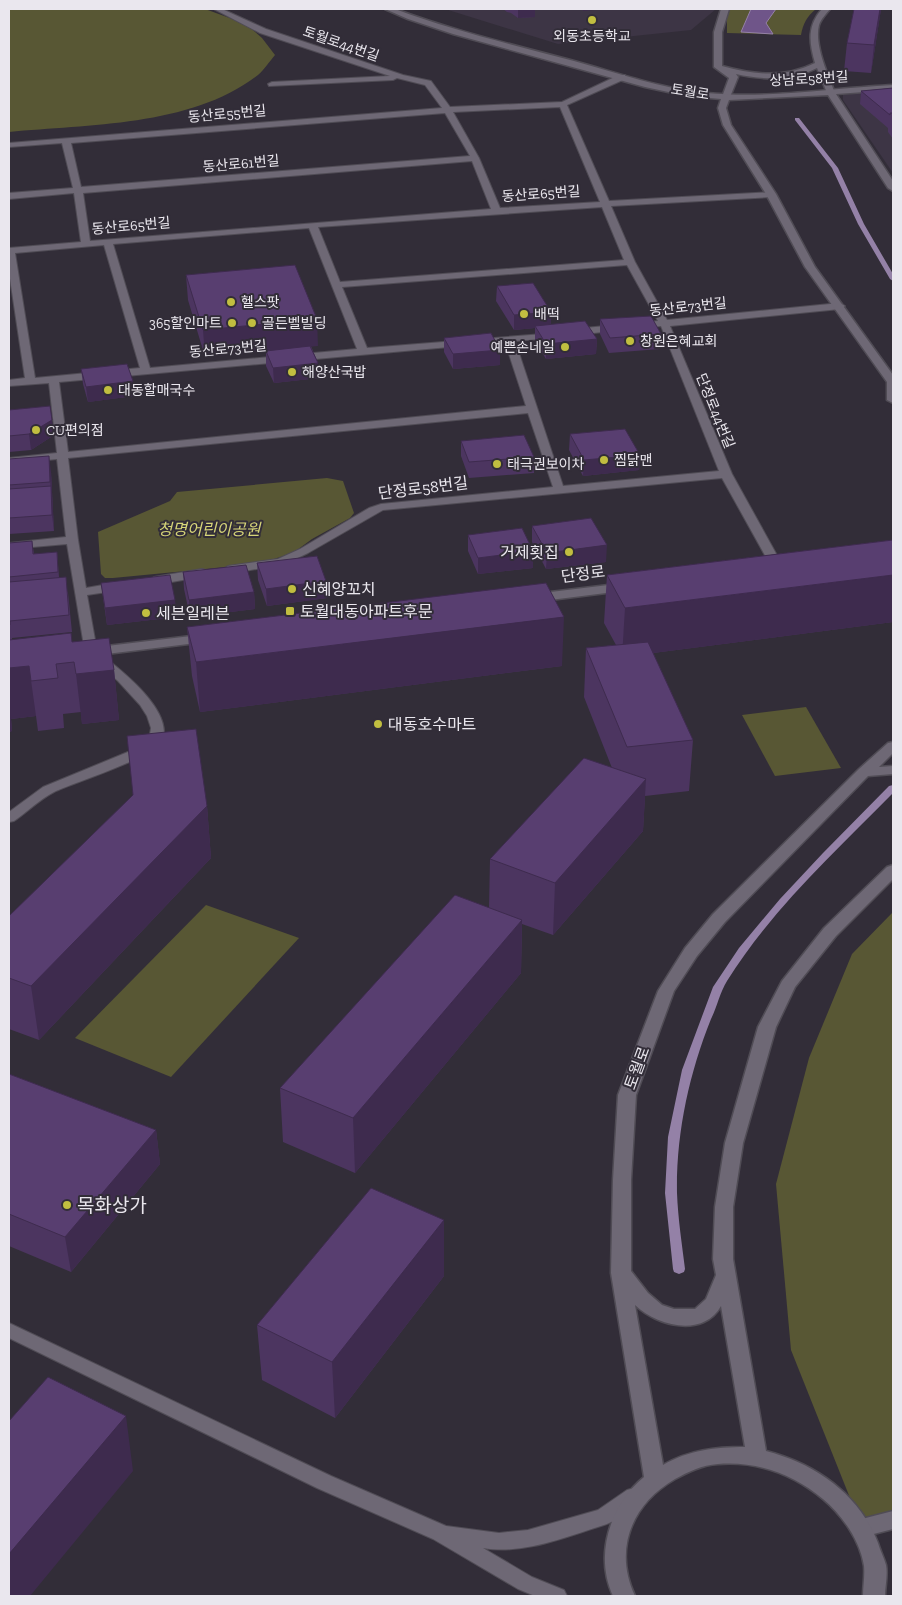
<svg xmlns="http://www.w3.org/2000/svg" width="902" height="1605" font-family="'Zilla Slab','Noto Sans KR',serif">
  <rect width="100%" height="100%" fill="#322d38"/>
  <g fill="#3d3545">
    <path d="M445,9H716L691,30L558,44Z"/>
    <path d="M893,89V173L843,100V95Z"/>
  </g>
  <g fill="#585734">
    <path d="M9,9H205L246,24L262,38L275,55C269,62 264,70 258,75C191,127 89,124 9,132Z"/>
    <path d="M730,9H816C807,16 803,24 801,35L727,33V17Z"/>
    <path d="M327,478L343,481L354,513L350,518L312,539L293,553L258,564L113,578H105L101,574L98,532L170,501L177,492Z"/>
    <path d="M806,707L841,768L775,776L742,715Z"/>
    <path d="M206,905L299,938L171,1077L75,1038Z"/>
    <path d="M893,912V1520L862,1528L791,1350L776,1184L809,1058L852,954Z"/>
  </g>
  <path fill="#6f5589" stroke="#9481a7" d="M751,9H776L766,23L773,34L741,32Z"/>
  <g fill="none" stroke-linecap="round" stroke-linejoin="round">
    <g fill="#9481a7" fill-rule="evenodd">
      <path d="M795,118H799L838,168L864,224L893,274V281L890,279L858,224L832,168L795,120Z"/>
      <path d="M893,785V793C835,852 771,910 727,981C720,992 717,1007 711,1019C689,1074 676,1134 677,1193C678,1219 682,1244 685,1269L684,1272L679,1274L674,1272L673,1269L665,1193L668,1137L682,1070L713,987L739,948L780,899L823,853L889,786Z"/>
    </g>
    <g stroke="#504c55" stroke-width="2">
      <g id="service">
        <path d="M214,9H222L266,29L403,75L431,81L450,107L562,102L619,75H625V79L567,105L609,201L774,192V196L771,197L611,206L635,262L667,320L840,303L845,306L840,309L670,326L732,474L784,568L778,572L772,568L722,478L383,510L308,553L285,564L228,574L222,570L228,566L278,559L300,549L369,508L381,504L553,487L528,413L68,458L78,540L86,588L120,582L126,586L120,590L87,595L97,651C117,667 172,708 163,739C157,757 75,782 54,792C40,799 27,812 14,821L9,822V812L43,787L140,747L149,740L151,728L147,716L140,705L118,681L85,652L67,544L9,549V543L66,537L57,459L9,464V458L57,453L49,383L9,386V380L25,378L9,272V248L81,242L74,193L9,199V193L73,188L62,143L9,147V143L442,108L425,85L397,78L393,80L269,86L268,84L272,82L390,76L260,33ZM560,107L600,202L500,208L479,158L453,112ZM445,113L470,156L81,187L71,143ZM472,161L491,209L90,241L83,193ZM602,207L624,260L340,282L318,227ZM309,228L357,349L150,368L113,244ZM104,245L140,368L35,378L15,253ZM627,265L658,321L574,329L569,332L574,335L661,326L719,471L563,486L515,341L553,338L558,335L556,333L367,348L342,287ZM505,342L526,406L68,452L59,382Z"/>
        <path d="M202,569L206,570L208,573L206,576L154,585L148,581L154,577Z"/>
        <path d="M9,1323L331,1476L446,1526L499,1533L528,1530L598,1510L627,1490L634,1488L641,1490L644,1496C638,1508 617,1521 604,1525C565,1537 524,1555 483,1548L532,1577L564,1590L567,1596H535L518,1589L433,1539L317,1488L9,1338Z"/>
      </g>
    </g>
    <g stroke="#504c55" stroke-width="3">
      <g id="minor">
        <path d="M721,9H729L722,32V66C754,75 785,78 815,63C809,42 807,26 822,9H830C826,14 821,19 819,25C814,45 828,75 835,93L834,95L827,93L817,68C792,81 763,80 736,74L738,77L730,97L723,99L722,97L729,78L714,67V32Z"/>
        <path d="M893,1511V1529L862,1537L854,1535L851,1528L854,1521Z"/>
      </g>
    </g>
    <g stroke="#504c55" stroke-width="3">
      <g id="tertiary">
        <path d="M385,9H395C454,31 514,45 574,61C618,73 662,89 707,93C769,99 832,88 893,85V90L836,94L893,181V191L888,188L828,95L729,100L726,108L731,125L776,194L815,267L893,375V403L887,400V382L805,267L766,194L723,125L718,108L721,99L687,96L645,87L453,34L408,19Z"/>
        <path d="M625,583L632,587L630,590L534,602L527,598L534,594Z"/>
        <path d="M208,634L215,638L213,641L90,656L83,652L90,648Z"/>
        <path d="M893,742V753L879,767L893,766V774L868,776L725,922L697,956L674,991L636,1095L631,1180V1271L648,1293L662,1305L674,1309H695L706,1299L716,1275L713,1259L715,1207L725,1143L758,1027L782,981L824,928L887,867L893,865V879L836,936L795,987L776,1027L743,1143L733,1207V1259L766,1451C816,1464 859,1494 878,1543C880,1550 884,1558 886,1565C888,1575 885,1586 885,1596H863C863,1586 865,1576 864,1566C860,1540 842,1515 823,1499C793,1474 757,1461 718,1464C702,1465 688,1472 675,1479C632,1504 613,1549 635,1596H613C594,1555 610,1505 644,1477L611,1273L613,1180L618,1095L658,991L685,948L713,914L859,769L888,743ZM635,1305C657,1326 703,1338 721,1306L745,1447C715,1447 689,1450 663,1465Z"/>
      </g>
    </g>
    <use href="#service" fill="#6e6875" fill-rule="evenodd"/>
    <use href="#minor" fill="#6e6875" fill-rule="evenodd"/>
    <use href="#tertiary" fill="#6e6875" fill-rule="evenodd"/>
  </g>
  <g fill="#4c3560">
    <path d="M503,9H550L535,10V17L518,18L511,13L507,12Z"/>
    <path d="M854,9H881L871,73L844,71L847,43Z"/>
    <path d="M893,88V139L888,132V128L860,104L861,91Z"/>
    <path d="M186,275L318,346H311L318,363L319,378L274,383L266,366V351H267L205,357L188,300Z"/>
    <path d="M497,286L551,312V324L597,339L596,354L546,359L535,341V328L514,330L496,301Z"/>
    <path d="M600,319L661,334L660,349L609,353L600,334Z"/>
    <path d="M444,338L500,350V365L453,369L444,352Z"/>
    <path d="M81,369L134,396L88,402L83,384Z"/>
    <path d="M9,410L54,435L31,450L9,452Z"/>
    <path d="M570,434L640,455L639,470L583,476L569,450Z"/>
    <path d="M461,441L534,457V473L469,478L461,456Z"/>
    <path d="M9,459L51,472L54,531L9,534Z"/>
    <path d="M532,526L606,562L546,569L532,542Z"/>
    <path d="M468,535L533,568L478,574L468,551Z"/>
    <path d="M893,540V622L653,653L693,740L689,791L645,796L643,831L553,935L522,924L521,973L355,1173L283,1142L280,1088L489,908L490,859L612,768L584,697L586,648L616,645L604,623L607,575Z"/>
    <path d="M32,541L34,554L57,552L59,577L68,593L72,632L12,638V640L72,642L114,670L119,720L82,724L81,712L63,714L64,728L38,731L36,716L11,719L12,731L9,732V543Z"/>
    <path d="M257,563L326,581L327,598L267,606L258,580Z"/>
    <path d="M183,572L254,592L255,609L190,617L184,589Z"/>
    <path d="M101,583L177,617L107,625Z"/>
    <path d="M187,627L562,666L200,712L192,676Z"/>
    <path d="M207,806L211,858L39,1040L9,1029V916Z"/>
    <path d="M9,1074L156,1130L160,1164L71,1272L9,1246Z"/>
    <path d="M444,1276L335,1418L262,1380L257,1325Z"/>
  </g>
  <g fill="#3e2b4e">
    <path d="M518,9H550L535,10V17L518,18Z"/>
    <path d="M583,9H603L583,11Z"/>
    <path d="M880,9H881L871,73L874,45Z"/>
    <path d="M551,312V326H535V328L514,330V315Z"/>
    <path d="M317,319L318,346L205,357L203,330Z"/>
    <path d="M597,339L596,354L546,359V344Z"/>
    <path d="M500,350V365L453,369V354Z"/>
    <path d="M318,363L319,378L274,383L273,368Z"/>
    <path d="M133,381L134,396L88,402L86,387Z"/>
    <path d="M50,406L54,435L31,450L29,434Z"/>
    <path d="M640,455L639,470L583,476L584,460Z"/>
    <path d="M49,456L51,472L54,531L52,515Z"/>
    <path d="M607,545L606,562L546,569L547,553Z"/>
    <path d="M533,551V568L478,574V558Z"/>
    <path d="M893,575V622L622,657L625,608Z"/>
    <path d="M326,581L327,598L267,606L266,589Z"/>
    <path d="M254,592L255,609L190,617L189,600Z"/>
    <path d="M175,600L177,617L107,625L105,608Z"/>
    <path d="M564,617L562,666L200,712L196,662Z"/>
    <path d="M29,666L36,716L11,719L12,731L9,732V668Z"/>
    <path d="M114,670L119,720L82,724L76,674Z"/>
    <path d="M646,779L643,831L553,935L555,883Z"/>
    <path d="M207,806L211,858L39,1040L31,986Z"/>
    <path d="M522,920L521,973L355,1173L353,1118Z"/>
    <path d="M156,1130L160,1164L71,1272L65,1237Z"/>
    <path d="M444,1220V1276L335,1418L332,1362Z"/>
    <path d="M126,1416L133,1471L30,1596H9V1554Z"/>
  </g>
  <g fill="#583e70" stroke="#3e2b4e">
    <path d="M854,9H880L874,45L847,43Z"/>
    <path d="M893,88V113H890V115L861,91Z"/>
    <path d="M295,265L317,319L203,330L186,275Z"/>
    <path d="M533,283L551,312L514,315L497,286Z"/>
    <path d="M651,316L661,334L610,338L600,319Z"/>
    <path d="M585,321L597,339L546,344L535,326Z"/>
    <path d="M491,333L500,350L453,354L444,338Z"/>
    <path d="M310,346L318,363L273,368L266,351Z"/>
    <path d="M127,364L133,381L86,387L81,369Z"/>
    <path d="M50,406L52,420L29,434L9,436V410Z"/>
    <path d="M625,429L640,455L584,460L570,434Z"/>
    <path d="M524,435L534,457L469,462L461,441Z"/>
    <path d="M49,456L50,482L9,485V459Z"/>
    <path d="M51,486L52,515L9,518V489Z"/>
    <path d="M591,518L607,545L547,553L532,526Z"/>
    <path d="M522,528L533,551L478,558L468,535Z"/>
    <path d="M893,540V575L625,608L607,575Z"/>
    <path d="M32,541L33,554L57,552L58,572L9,577V543Z"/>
    <path d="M317,556L326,581L266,589L257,563Z"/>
    <path d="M246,565L254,592L189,600L183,572Z"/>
    <path d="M170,575L175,600L105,608L101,583Z"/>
    <path d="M66,577L69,615L10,621V625H9V582Z"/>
    <path d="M546,583L564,617L196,662L187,627Z"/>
    <path d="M71,633L72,642L109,638L114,670L76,674L74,662L56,664L58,678L31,681L29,666L9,668V640Z"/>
    <path d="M648,642L693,740L627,747L586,648Z"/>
    <path d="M196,729L207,806L31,986L9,978V916L133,795L127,736Z"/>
    <path d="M584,758L646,779L555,883L490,859Z"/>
    <path d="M455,895L522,920L353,1118L280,1088Z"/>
    <path d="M9,1074L156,1130L65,1237L9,1214Z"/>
    <path d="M371,1188L444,1220L332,1362L257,1325Z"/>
    <path d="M48,1377L126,1416L9,1554V1421Z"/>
  </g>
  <g fill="#c1be40" stroke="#322d38" stroke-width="2">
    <circle cx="592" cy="20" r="5"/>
    <circle cx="231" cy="302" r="5"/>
    <circle cx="524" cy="314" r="5"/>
    <circle cx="232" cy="323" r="5"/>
    <circle cx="252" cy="323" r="5"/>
    <circle cx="630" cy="341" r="5"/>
    <circle cx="565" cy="347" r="5"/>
    <circle cx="292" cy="372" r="5"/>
    <circle cx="108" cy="390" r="5"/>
    <circle cx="36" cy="430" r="5"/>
    <circle cx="604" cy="460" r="5"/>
    <circle cx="497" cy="464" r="5"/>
    <circle cx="569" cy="552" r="5"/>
    <circle cx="292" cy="589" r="5"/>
    <rect x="285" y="606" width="10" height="10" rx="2.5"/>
    <circle cx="146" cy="613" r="5"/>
    <circle cx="378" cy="724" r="5"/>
    <circle cx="67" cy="1205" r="5"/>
  </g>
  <g text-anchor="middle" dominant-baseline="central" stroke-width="4" stroke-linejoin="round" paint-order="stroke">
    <g font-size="14" fill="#eae7ee" stroke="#322d38" text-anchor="start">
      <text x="592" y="36" text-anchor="middle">외동초등학교</text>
      <text x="241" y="302">헬스팟</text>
      <text x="534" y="314">배떡</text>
      <text x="222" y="323" text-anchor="end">365할인마트</text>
      <text x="262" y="323">골든벨빌딩</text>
      <text x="640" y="341">창원은혜교회</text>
      <text x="555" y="347" text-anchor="end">예쁜손네일</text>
      <text x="302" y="372">해양산국밥</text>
      <text x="118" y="390">대동할매국수</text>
      <text x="46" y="430">CU편의점</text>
      <text x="614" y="460">찜닭맨</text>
      <text x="507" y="464">태극권보이차</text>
    </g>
    <g font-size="14" fill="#eae7ee" stroke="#322d38">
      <text transform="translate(341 44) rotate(19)">토월로44번길</text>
      <text transform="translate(809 79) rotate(-3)">상남로58번길</text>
      <text transform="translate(690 92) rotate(9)">토월로</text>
      <text transform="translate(227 114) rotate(-5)">동산로55번길</text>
      <text transform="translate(241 164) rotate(-5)">동산로61번길</text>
      <text transform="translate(541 194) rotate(-4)">동산로65번길</text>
      <text transform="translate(131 226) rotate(-5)">동산로65번길</text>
      <text transform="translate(688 307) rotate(-6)">동산로73번길</text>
      <text transform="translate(228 349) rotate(-5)">동산로73번길</text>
      <text transform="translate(715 411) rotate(68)">단정로44번길</text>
    </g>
    <g font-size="16" fill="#eae7ee" stroke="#322d38">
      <text transform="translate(423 488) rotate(-7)">단정로58번길</text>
      <text transform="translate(583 574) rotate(-7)">단정로</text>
      <text transform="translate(637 1068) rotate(-70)">토월로</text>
    </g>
    <g font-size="16" font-style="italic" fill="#d6d578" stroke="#322d38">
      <text x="209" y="529">청명어린이공원</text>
    </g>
    <g font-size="16" fill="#eae7ee" stroke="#322d38" text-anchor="start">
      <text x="559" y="552" text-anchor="end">거제횟집</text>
      <text x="302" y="589">신혜양꼬치</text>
      <text x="300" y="611">토월대동아파트후문</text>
      <text x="156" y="613">세븐일레븐</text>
      <text x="388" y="724">대동호수마트</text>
    </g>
    <g font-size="19" fill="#eae7ee" stroke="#322d38" text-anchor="start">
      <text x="77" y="1205">목화상가</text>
    </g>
  </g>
  <rect width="902" height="1605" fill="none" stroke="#eae7ee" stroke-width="20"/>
</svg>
